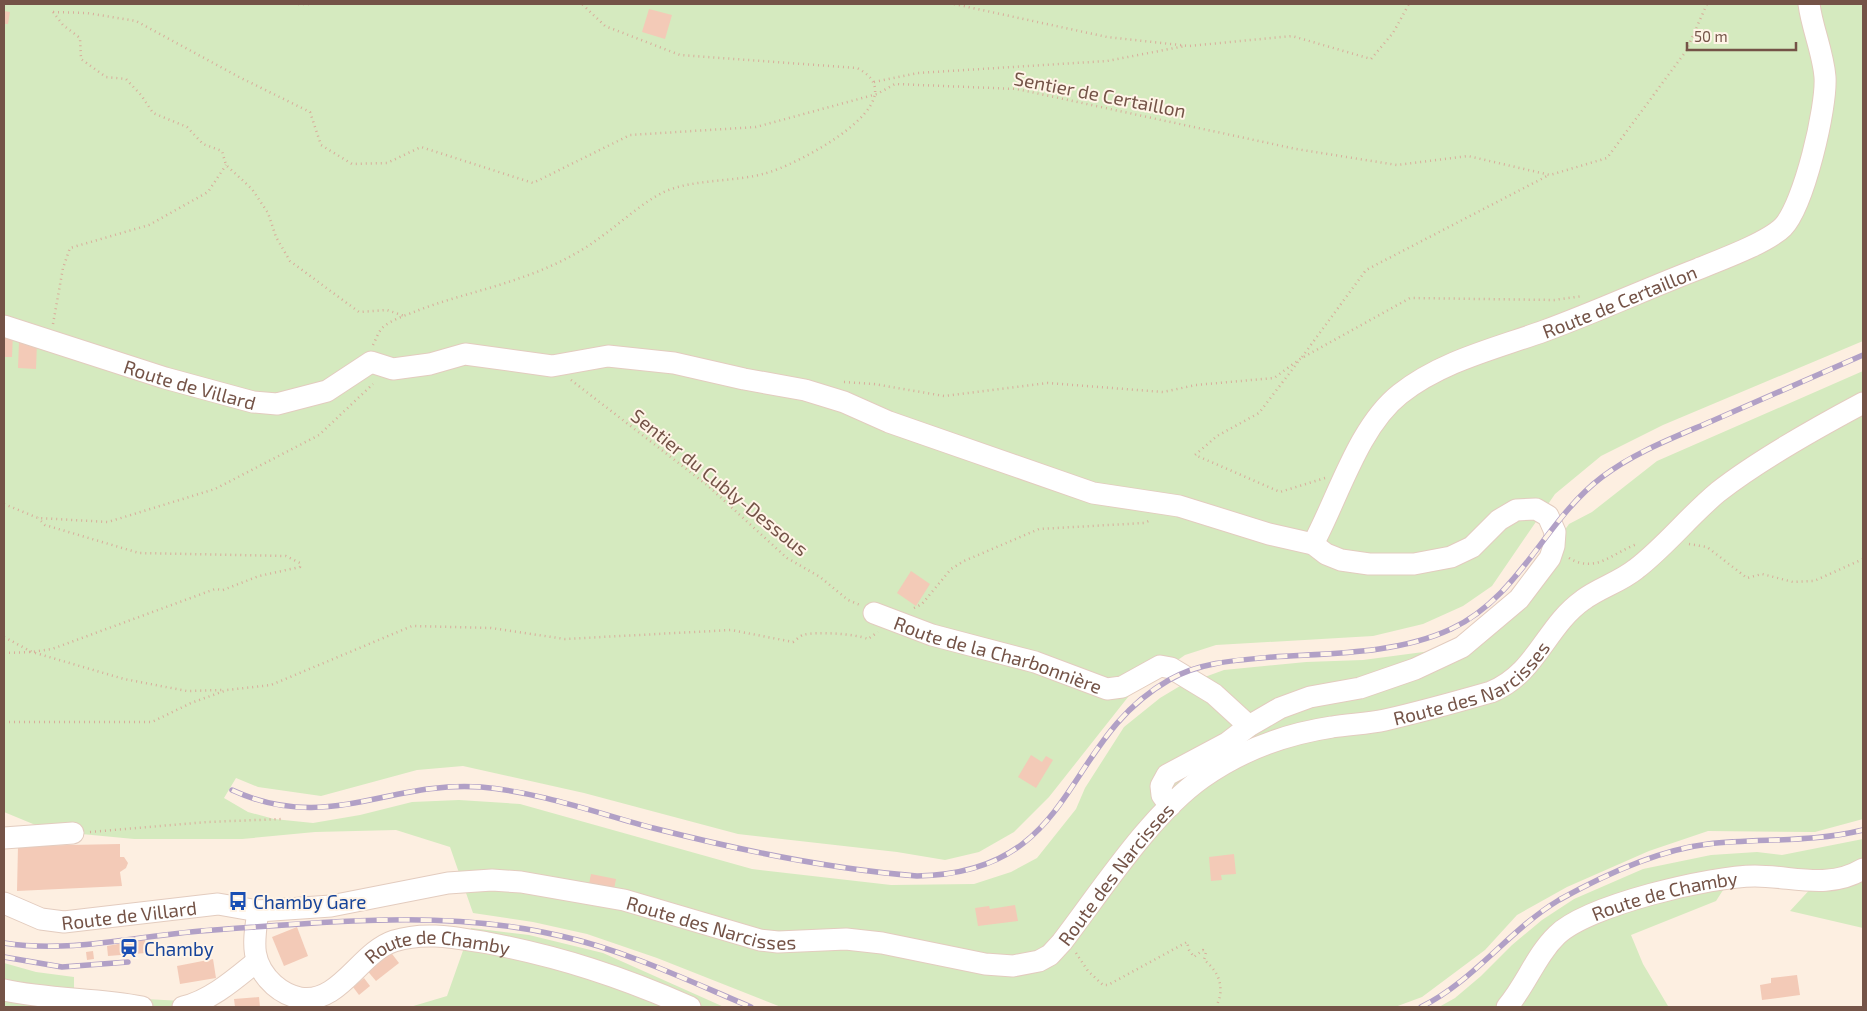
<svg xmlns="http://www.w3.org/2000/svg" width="1867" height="1011" font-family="'Exo 2',sans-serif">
  <rect width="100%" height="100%" fill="#fdefe1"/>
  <g fill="#d5eabf">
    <path d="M4,4H1863V341L1663,425L1601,456L1555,494L1492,586L1463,606L1423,624L1373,636L1216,645L1185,655L1132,692L1049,797L1014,832L979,852L945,860L897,852L738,834L584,793L463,766L417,770L321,796L258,787L236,778L224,798L248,812L274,819L313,823L360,815L412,802L459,800L520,804L752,869L891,885L974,884L1011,872L1037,858L1076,809L1085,788L1124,727L1160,698L1180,686L1224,670L1306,662L1363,660L1446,649L1471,636L1546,556L1569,524L1592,512L1657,461L1863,371V819L1815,832L1708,831L1649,851L1567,887L1517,915L1485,950L1422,997L1395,1007H781L657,958L587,934L533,922L473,913L450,847L396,830L315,832L242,839H134L50,831L4,812Z"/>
    <path d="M1863,839V928L1790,911L1826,872L1736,870L1716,901L1631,935L1643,964L1668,1006L1671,1007H1439L1455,998L1481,976L1512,945L1542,920L1574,899L1643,869L1711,855L1757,852L1782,855Z"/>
    <path d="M471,928L529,935L603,953L724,1007H410L447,996Z"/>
    <path d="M4,963L36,972L74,977V990L124,998L184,1001L194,1007H4Z"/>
  </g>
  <g fill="#f3cab7">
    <path d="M649,9L672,15L665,39L642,32Z"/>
    <path d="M4,11L10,12L8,24H4Z"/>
    <path d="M4,333H13L12,357H4Z"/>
    <path d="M19,342L37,343L36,369L18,368Z"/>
    <path d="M911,571L930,584L916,606L897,593Z"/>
    <path d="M1031,755L1042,762L1046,756L1053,760L1036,788L1018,777Z"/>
    <path d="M120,844V857H124L128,863L126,868L120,872L122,886L17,891L18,846Z"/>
    <path d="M1234,854L1236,874L1221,875L1222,880L1211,881L1209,857Z"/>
    <path d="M591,874L616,879L613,894L588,889Z"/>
    <path d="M1015,905L1018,921L978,926L975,908L989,906L990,909Z"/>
    <path d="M297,927L308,956L284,966L272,937Z"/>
    <path d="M145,939L146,953L108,956L107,946Z"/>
    <path d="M389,950L399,963L376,981L365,968Z"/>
    <path d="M93,951L94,959L87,960L86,952Z"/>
    <path d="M213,959L216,978L180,984L177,966Z"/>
    <path d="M1797,975L1800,995L1762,1000L1760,985L1771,983V978Z"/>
    <path d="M364,978L370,986L359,995L353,987Z"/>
    <path d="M259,997L260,1007H235L234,999Z"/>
  </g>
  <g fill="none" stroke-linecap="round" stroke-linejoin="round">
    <g stroke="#e3ccbf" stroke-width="23">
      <g id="minor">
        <path id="s1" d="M4,326L165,378L253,402L277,404L327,391L371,362L393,369L430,364L465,354L552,366L608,356L674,363L744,379L805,390L844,402L889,422L1093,493L1179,506L1269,534L1313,544L1326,554L1341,560L1369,564H1414L1451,557L1472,547L1499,520L1516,510L1536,509L1548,516L1555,532L1554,546L1550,558L1519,599L1462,647L1415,669L1360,688L1310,697L1280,708L1249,726L1227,743L1167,775L1161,786L1162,795L1170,806"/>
        <path id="s2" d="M1313,544C1338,498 1358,427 1400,394C1442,361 1494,349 1544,331C1596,312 1646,289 1698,269C1720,260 1767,243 1783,227C1804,205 1827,107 1825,77C1823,52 1812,28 1809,4"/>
        <path id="s3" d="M874,613L932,635L1035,662L1107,689L1122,687L1160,666L1171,668L1214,694L1249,726"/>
        <path d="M4,838L73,833"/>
        <path id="s4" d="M4,903L41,919L64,922L218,904L258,911L331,906L448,883L492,880L521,882L624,900L760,940L778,942L846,939L882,943L985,964L1013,966L1039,961L1050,955L1062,942C1101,891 1150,815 1202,778C1240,751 1286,734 1332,727C1349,724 1367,724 1385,720C1420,712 1456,702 1491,692C1537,673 1545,627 1583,600C1599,588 1620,582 1636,569C1666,546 1689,516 1718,492C1760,459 1816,428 1863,403"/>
        <path id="s5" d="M258,911C254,941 249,962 274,985C282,992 289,996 300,998C339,1005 360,952 394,941C426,931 456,938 488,943C561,957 622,977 690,1007"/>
        <path d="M4,990C49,1000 96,998 142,1007"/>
        <path d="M183,1007C210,1001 235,979 256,962"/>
        <path id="s6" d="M1507,1007C1526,985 1536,955 1557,935C1588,905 1711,876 1755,876C1793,876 1828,890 1863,869"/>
      </g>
    </g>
    <g stroke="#d8ad9b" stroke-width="2.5" stroke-dasharray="1 4" stroke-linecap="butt">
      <path d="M298,4H309"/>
      <path d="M954,4L1107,37L1189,46L1292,36L1371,59L1393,33L1409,4"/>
      <path d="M53,12L87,13L136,21L239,77L310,112L321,145L352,164L387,163L421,147L533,183L630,135L756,127L877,94L895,84L1017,89L1296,149L1397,165L1468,156L1550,175L1607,158L1686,51L1707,4"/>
      <path d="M53,12L63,25L80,38L81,59L106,77L126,79L141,95L153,113L187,127L203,144L222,151L226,165L252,189L268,213L276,237L290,261L359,312L387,310L404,316"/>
      <path d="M874,82L918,73L1107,61L1185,46"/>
      <path d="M53,324L63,268L70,248L149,225L208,192L226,165"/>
      <path d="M373,345C376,339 378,333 382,328C392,319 407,315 419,310C453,297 487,290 520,278C547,269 575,256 598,239C620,224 642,202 666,191C696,179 732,182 763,174C794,167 922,101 857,68L680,55L605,26L582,4"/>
      <path d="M1302,357L1366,270L1549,175"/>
      <path d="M1298,362L1259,413L1217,436L1195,455L1280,492L1325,478"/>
      <path d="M571,380L707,485L787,558L820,577L848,600L860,605"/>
      <path d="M844,382L874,384L944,396L1048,383L1163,392L1196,385L1274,378L1300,359L1410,298L1554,300L1583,296"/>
      <path d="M4,504L38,518L108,522L215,489L319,435L373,384"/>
      <path d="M1689,544L1707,547L1747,578L1762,574L1793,582L1814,581L1863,559"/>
      <path d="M1569,558C1596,574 1612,553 1637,544"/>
      <path d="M914,608L922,604L951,569L964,561L1039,529L1144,523L1151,520"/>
      <path d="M4,637L32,652L124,679L187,691L223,690"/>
      <path d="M4,653L32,652L52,649L215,589L223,590L259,576L300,567V563L286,556L139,553L45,525L38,518"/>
      <path d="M4,722H152L191,703L227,690L271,685L412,626L491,628L565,639L731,630L793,642C796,640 800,636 803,635C816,631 856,634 868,639L878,632"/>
      <path d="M90,832L207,822L283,819"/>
      <path d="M1076,953L1088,971L1103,985H1108L1187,942L1189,950L1194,957L1203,950L1206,952L1204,960C1220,972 1225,989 1216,1007"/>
    </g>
    <use href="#minor" stroke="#fff" stroke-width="21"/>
    <g stroke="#b1a0c6" stroke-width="5.5">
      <g id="rail">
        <path d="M232,790C327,834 389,780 481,787C539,792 597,813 653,828C739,850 829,869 917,876C1079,873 1060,742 1169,680C1200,662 1238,660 1273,657C1332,653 1397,654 1451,629C1520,597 1544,521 1602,477C1635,452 1675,437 1712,421C1763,399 1813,377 1863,355"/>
        <path d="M4,943C74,954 144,934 214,930C329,922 447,909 561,936C627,951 689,981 751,1007"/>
        <path d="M4,957L62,967L128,962"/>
        <path d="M1421,1007C1474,981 1509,930 1559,900C1602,876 1659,850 1708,844C1762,838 1810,843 1863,830"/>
      </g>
    </g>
    <use href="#rail" stroke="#fff4e7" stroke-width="4" stroke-dasharray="11" stroke-linecap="butt"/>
  </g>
  <defs>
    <g id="bus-bare" transform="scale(1.5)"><path d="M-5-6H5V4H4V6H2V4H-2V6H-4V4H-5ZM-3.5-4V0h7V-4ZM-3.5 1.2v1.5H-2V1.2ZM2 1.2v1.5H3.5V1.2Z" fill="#1a4fb4" stroke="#fff4e7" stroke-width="2.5" paint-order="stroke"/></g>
    <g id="station-bare" transform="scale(1.5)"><path d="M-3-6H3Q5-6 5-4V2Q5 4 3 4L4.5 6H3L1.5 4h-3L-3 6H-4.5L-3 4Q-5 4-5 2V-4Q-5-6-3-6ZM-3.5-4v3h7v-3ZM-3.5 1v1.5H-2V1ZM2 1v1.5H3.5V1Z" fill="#1a4fb4" stroke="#fff4e7" stroke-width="2.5" paint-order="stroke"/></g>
  </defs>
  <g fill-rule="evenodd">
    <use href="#bus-bare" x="238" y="901"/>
    <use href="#station-bare" x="129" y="948"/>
  </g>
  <g text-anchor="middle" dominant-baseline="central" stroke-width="4" stroke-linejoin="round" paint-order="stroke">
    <g font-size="19" fill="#745347" stroke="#fff4e7">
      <text transform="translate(1100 94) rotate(11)">Sentier de Certaillon</text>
      <text stroke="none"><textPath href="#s2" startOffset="414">Route de Certaillon</textPath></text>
      <text stroke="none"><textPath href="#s1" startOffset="195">Route de Villard</textPath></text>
      <text transform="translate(720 482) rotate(39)">Sentier du Cubly-Dessous</text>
      <text stroke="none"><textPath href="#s3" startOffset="131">Route de la Charbonnière</textPath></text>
      <text stroke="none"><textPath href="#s4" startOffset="1590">Route des Narcisses</textPath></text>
      <text stroke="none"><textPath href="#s4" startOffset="1170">Route des Narcisses</textPath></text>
      <text stroke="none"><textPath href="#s6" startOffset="204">Route de Chamby</textPath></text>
      <text stroke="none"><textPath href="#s4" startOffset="129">Route de Villard</textPath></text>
      <text stroke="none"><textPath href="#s4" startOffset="720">Route des Narcisses</textPath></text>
      <text stroke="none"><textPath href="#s5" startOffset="265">Route de Chamby</textPath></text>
    </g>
    <g font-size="19" fill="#164399" stroke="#fff4e7" text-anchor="start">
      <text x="253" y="901">Chamby Gare</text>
      <text x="144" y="948">Chamby</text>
    </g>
  </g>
  <rect width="1867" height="1011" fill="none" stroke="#745347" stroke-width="10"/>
  <path d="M1687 42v8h109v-8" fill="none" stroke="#745347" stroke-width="2.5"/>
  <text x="1694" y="42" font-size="15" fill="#745347" stroke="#fff4e7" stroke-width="4" paint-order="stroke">50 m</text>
</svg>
